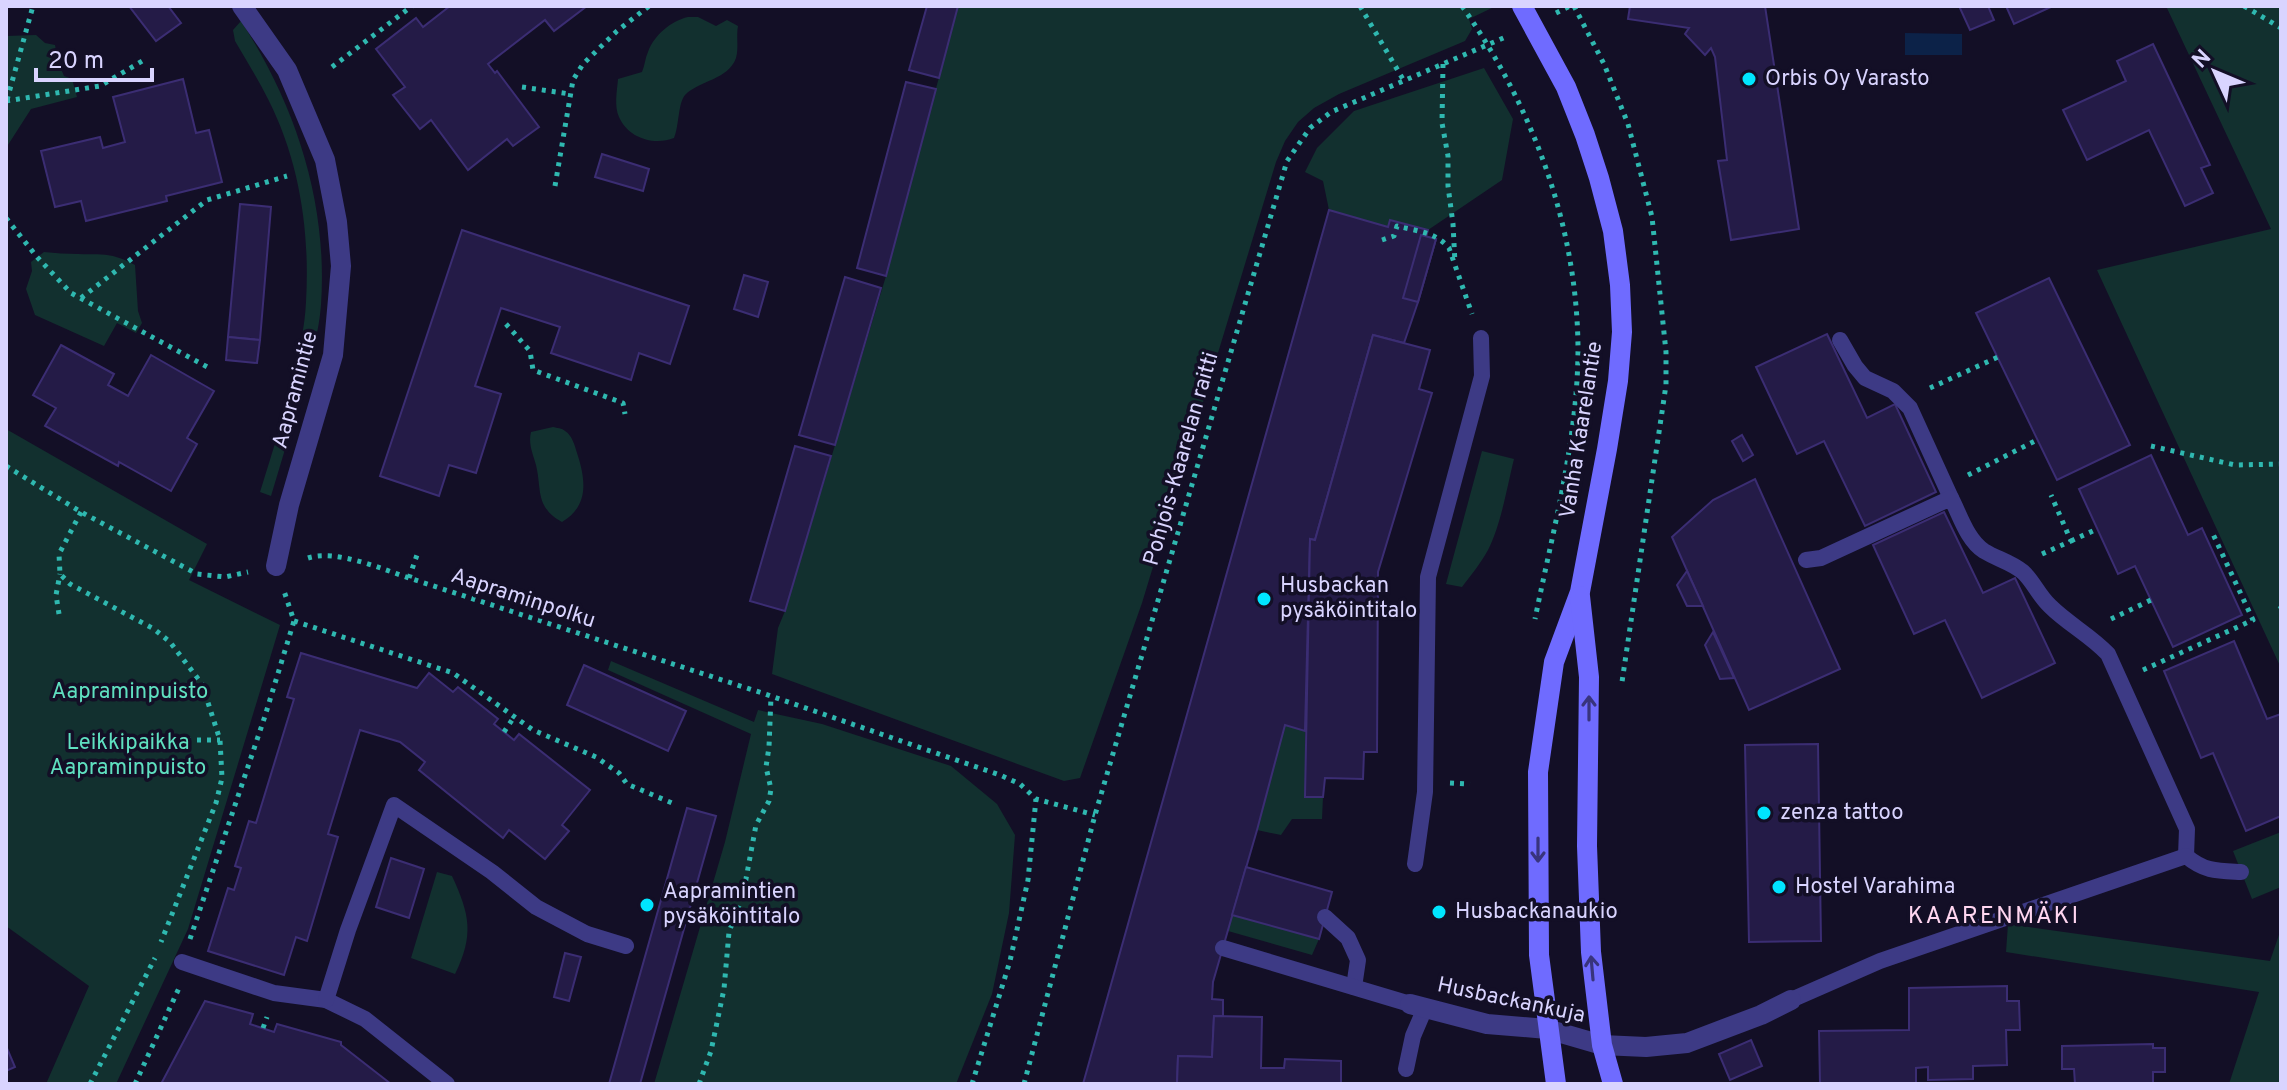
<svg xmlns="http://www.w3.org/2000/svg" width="2287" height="1090" font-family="Overpass,sans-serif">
  <rect width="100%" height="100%" fill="#130f26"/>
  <g fill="#12302f">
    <path d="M958,6H1496L1469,19L1472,29L1465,41L1339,94L1314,108L1298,122L1285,141L1276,162L1142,603L1080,778L1064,781L772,674L778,628L785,611L886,276Z"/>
    <path d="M2166,6H2281V668L2097,270L2271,229Z"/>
    <path d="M688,17H698L716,26L727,20L738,26C736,36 739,48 736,58C728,80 700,80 685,95C678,103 679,127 674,138C654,146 628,138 619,117C614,106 617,91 618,79L642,72C645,65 645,58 648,52C654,35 671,21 688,17Z"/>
    <path d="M241,21C296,106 328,203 321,305C319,332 311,358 305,383L298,382L295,375C299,351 305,326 306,302C310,232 300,162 268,99C258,79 246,60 235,41L233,30Z"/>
    <path d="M36,35L45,43L55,45L58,62L64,76L72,79L77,97L31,109L6,148V36Z"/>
    <path d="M1484,68L1513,119L1502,180L1428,230L1391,220L1388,227L1329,210L1323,181L1305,172L1317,148L1354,111Z"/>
    <path d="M44,252C55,253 67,254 78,254C103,255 111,252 135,265L138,311L142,323L136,333L117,323L104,346L35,315L26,289L32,271L31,262Z"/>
    <path d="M290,415L295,416L271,496L260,492L282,421L286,416Z"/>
    <path d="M553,427C557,428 562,428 565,431C572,435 575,446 577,453C586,480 589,506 562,522C535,507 542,490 536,465C533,454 528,444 531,432Z"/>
    <path d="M6,429L207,544L189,580L280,625L188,929L116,1084H46L89,986L6,926Z"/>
    <path d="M1482,451L1514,459C1507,487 1501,525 1488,550C1481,563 1471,575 1462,587L1446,584Z"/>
    <path d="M611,661L754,722L758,710L822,724L951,766L997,804L1015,835L1009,913L992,994L956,1084H654L725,842L751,734L608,670Z"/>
    <path d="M1285,725L1305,731V796L1323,797L1322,819H1292L1281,835L1257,830Z"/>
    <path d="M2281,832V887L2252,899L2233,851Z"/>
    <path d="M437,872L452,876C470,915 474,935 455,974L411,958Z"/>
    <path d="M1232,915L1319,939L1312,955L1228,931Z"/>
    <path d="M2008,924L2270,961L2281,929V1084H2229L2259,992L2006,952Z"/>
  </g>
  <path fill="#0c2248" d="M1905,33L1962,34V55H1905Z"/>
  <g fill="#241b47" stroke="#3b2d73" stroke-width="2">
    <path d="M129,6H168L181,23L156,41Z"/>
    <path d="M450,6H587L554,31L545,20L488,64L495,73L497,71L539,127L513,146L507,139L468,170L431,120L420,129L393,95L405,87L376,49L416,18L423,27Z"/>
    <path d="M927,6H958L939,78L909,70Z"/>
    <path d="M1630,6H1765L1799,229L1731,240L1718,161L1727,160L1715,57L1711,48L1705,55L1685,34L1689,28L1628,19Z"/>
    <path d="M1959,6H1988L1994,20L1970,30Z"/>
    <path d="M2006,6H2053L2014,24Z"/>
    <path d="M2153,44L2210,165L2201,168L2213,193L2185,206L2149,130L2087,160L2063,110L2126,81L2117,61Z"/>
    <path d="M183,79L196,133L209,130L222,182L166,196L167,201L86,221L81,201L55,207L41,151L100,137L103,148L125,142L113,97Z"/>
    <path d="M906,82L936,89L886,276L857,268Z"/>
    <path d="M602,154L649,169L643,191L595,177Z"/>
    <path d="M240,204L271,207L260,340L228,337Z"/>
    <path d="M1329,210L1388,227L1390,220L1428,230L1426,237L1436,239L1418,302L1404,343L1373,335L1315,540L1310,539L1305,731L1285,725L1257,830L1213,982L1212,999L1223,1000V1016H1214L1212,1057L1178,1056L1177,1084H1083Z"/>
    <path d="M462,230L689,306L670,364L639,353L631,380L551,353L560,327L501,308L475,386L501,394L476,473L449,465L439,496L380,476Z"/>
    <path d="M1421,235L1436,239L1418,302L1403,298Z"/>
    <path d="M744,275L768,282L758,317L734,309Z"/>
    <path d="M845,277L881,288L835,445L799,435Z"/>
    <path d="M2049,278L2130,445L2057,480L1976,313Z"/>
    <path d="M1827,334L1867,418L1895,404L1936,492L1865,526L1824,441L1797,454L1756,367Z"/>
    <path d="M1373,335L1430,350L1419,389L1432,393L1378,572L1377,752H1364L1363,779L1325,778L1323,797H1305L1310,539L1315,540Z"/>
    <path d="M228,337L260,340L257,363L226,360Z"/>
    <path d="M61,345L114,374L108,385L128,396L151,355L214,391L187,438L197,444L171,491L119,462L118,466L45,426L56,408L33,395Z"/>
    <path d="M1742,435L1753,455L1743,461L1732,441Z"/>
    <path d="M795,446L831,456L785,611L750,601Z"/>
    <path d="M2151,455L2188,535L2202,528L2242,615L2173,647L2135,566L2118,574L2079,489Z"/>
    <path d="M1755,479L1840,669L1749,710L1672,537L1713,500Z"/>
    <path d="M1944,512L1983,593L2015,578L2055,663L1982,698L1945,620L1914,634L1873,545Z"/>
    <path d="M1687,571L1703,606H1687L1677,585Z"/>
    <path d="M1713,632L1734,678L1720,679L1705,645Z"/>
    <path d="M2234,641L2267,719L2281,714V816L2246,831L2213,753L2201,758L2164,671Z"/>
    <path d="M301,653L417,688L429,673L453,692L458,687L498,719L494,724L514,740L519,734L590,790L562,825L569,831L545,859L509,830L503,838L419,770L425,762L400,742L360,730L328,834L338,837L307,941L296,937L284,975L208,951L228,888L234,890L241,868L235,866L249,821L256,823L294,699L287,697Z"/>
    <path d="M584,665L686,711L668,751L567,705Z"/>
    <path d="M1818,744L1821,941L1749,942L1745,745Z"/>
    <path d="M687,808L716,816L640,1084H609Z"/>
    <path d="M391,858L424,869L409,918L376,907Z"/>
    <path d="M1246,867L1332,892L1319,939L1232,915Z"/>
    <path d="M565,953L581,957L569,1001L554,997Z"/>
    <path d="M2007,986V1001H2019L2020,1030H2006L2007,1065L1973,1066V1079L1928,1080V1067L1916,1068V1084H1820L1819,1031L1909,1030V988Z"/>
    <path d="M205,1001L253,1014L250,1024L274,1032L277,1024L341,1042V1045L391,1084H161Z"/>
    <path d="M1214,1016L1262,1017L1261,1068H1284L1285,1059L1341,1061V1084H1177L1178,1056L1212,1057Z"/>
    <path d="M1751,1040L1762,1066L1730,1080L1719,1054Z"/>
    <path d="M2153,1044V1048H2165V1072H2153V1084H2075L2074,1069H2062V1046Z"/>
    <path d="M6,1046L15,1067L6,1071Z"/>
  </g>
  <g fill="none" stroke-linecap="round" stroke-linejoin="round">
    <g stroke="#2fb8b0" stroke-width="5" stroke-dasharray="4 6" stroke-linecap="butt">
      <path d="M1360,6L1404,81"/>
      <path d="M1462,6C1532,106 1577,224 1578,348C1578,439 1553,530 1535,619"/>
      <path d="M1574,6L1604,64L1628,124L1652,217L1666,352V385L1622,682"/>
      <path d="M2244,6L2281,28"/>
      <path d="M1556,13L1570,6"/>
      <path d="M1443,64L1442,123L1448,156V186L1453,224L1455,263"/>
      <path d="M332,67L412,6"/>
      <path d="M522,87L570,94"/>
      <path d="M7,100L33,6"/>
      <path d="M6,101L100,86L144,60"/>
      <path d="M555,186L573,80L583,64L617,31L649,6"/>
      <path d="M6,218L37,257L71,293L211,369"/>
      <path d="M1382,240L1394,236L1397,226C1416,231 1436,232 1449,248L1472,314"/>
      <path d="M81,298L207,200L287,176"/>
      <path d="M506,324L530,351L533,370L623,403L625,414"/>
      <path d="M1930,388L1998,357"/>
      <path d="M2151,446L2235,465L2281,464"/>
      <path d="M6,466L81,512L197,574L225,577L248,572"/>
      <path d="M1968,475L2037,440"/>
      <path d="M81,512L59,554L60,574L70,584L154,629L170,642L202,684L220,740L222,778L216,803L161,942"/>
      <path d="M2071,541L2097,529"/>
      <path d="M2042,554L2071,541L2051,495"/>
      <path d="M308,558C336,549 382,569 409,578L762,693L1000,775L1020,784L1036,799L1095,815"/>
      <path d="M409,578L418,552"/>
      <path d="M2280,609L2281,607"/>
      <path d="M59,614L56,595L60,574"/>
      <path d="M2111,619L2151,600"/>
      <path d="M294,621L453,673L533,730L596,757L619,773L627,784L672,803"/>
      <path d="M2143,670L2253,620L2212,532"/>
      <path d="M504,732L514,717"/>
      <path d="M187,740H220"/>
      <path d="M1450,783L1470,784"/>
      <path d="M190,939L265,716L294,621L284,591"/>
      <path d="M263,1028L267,1017"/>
      <path d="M90,1084L155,958"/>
      <path d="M135,1084L179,988"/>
      <path d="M699,1084L711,1051L724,989L729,932L743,895L756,825L769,801L771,789L766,767L769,747L771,697"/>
      <path d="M972,1084L1010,961L1028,880L1036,799"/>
      <path d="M1024,1084L1095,815L1287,161L1310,128L1331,112L1508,36"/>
    </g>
    <g stroke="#3d3a85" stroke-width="16">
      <path d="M1840,340L1855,366L1865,378L1893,391L1910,408L1951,498"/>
      <path d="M1806,560L1821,558L1951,498C1960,515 1967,540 1984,551C1997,559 2011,562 2023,572C2033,581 2039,596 2050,606C2068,624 2090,635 2108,654L2187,829L2186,856"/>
      <path d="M1415,864L1425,792L1428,577L1482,376L1481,338"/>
      <path d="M1325,917L1348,938L1358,960L1354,987"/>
      <path d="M1223,948L1410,1004"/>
      <path d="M182,962L274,993L326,1000L365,1019L447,1084"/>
      <path d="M326,1000L348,930L394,805L492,872L536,907L587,934L626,946"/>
      <path d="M1791,1000L1880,961L2186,856C2205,872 2218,871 2241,872"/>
      <path d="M1406,1069L1413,1036L1425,1008"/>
    </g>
    <g stroke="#3d3a85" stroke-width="20">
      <path d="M242,6L287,70L325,160L337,222L341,266L333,355L289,505L276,566"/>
      <path d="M1410,1004L1487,1024L1547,1029L1602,1045L1646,1047L1687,1043L1761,1015L1791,1000"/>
    </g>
    <g stroke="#6f6bff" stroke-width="20">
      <path d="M1522,6L1566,87L1585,135L1599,178L1613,231L1620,285L1622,332L1618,381L1607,449L1580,592L1554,662L1538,772L1539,955L1556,1084"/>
      <path d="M1580,596L1589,677L1587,846L1591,952L1602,1045L1613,1084"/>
    </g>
  </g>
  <defs><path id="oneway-shaft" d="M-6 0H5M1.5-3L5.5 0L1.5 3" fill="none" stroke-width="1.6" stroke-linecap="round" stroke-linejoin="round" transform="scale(2)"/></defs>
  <g stroke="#38347d">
    <use href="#oneway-shaft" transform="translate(1589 708) rotate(-90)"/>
    <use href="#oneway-shaft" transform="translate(1538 850) rotate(90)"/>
    <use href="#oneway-shaft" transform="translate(1592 968) rotate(-95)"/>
  </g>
  <g fill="#00e5ff" stroke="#130f26" stroke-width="3">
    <circle cx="1749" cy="79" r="8"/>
    <circle cx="1264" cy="599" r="8"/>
    <circle cx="1764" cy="813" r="8"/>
    <circle cx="1779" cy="887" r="8"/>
    <circle cx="647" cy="905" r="8"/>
    <circle cx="1439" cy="912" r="8"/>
  </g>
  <g text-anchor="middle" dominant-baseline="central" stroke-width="7" stroke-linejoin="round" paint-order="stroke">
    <g font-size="22" fill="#d9d4ff" stroke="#130f26" text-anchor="start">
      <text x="1765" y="79">Orbis Oy Varasto</text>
      <text x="1280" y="586">Husbackan<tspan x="1280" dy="25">pysäköintitalo</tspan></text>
      <text x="1780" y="813">zenza tattoo</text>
      <text x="1795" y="887">Hostel Varahima</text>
      <text x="663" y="892">Aapramintien<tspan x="663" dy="25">pysäköintitalo</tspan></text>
      <text x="1455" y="912">Husbackanaukio</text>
    </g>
    <g font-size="22" fill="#d9d4ff" stroke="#130f26">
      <text transform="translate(296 390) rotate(-75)">Aapramintie</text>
      <text transform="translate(1582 430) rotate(-81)">Vanha Kaarelantie</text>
      <text transform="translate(1182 459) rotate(-74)">Pohjois-Kaarelan raitti</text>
      <text transform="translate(523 599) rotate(18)">Aapraminpolku</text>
      <text transform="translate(1511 1001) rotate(12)">Husbackankuja</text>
    </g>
    <g font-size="22" fill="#5fe0c0" stroke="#130f26">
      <text x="130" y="692">Aapraminpuisto</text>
      <text x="128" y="743">Leikkipaikka<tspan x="128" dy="25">Aapraminpuisto</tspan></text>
    </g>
    <g font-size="24" letter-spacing="2" fill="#ffd6f0" stroke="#130f26">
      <text x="1994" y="917">KAARENMÄKI</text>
    </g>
  </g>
  <rect width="2287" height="1090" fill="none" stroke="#d9d4ff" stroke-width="16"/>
  <g transform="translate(2215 72) rotate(314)" stroke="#130f26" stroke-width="6" paint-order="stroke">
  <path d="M0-6L14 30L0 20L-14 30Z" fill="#d9d4ff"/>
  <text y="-12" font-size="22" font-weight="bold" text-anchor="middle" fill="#d9d4ff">N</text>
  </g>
  <path d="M36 68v12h116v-12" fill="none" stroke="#d9d4ff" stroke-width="4"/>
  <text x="48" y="68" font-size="24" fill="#d9d4ff" stroke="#130f26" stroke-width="6" paint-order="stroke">20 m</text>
</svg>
